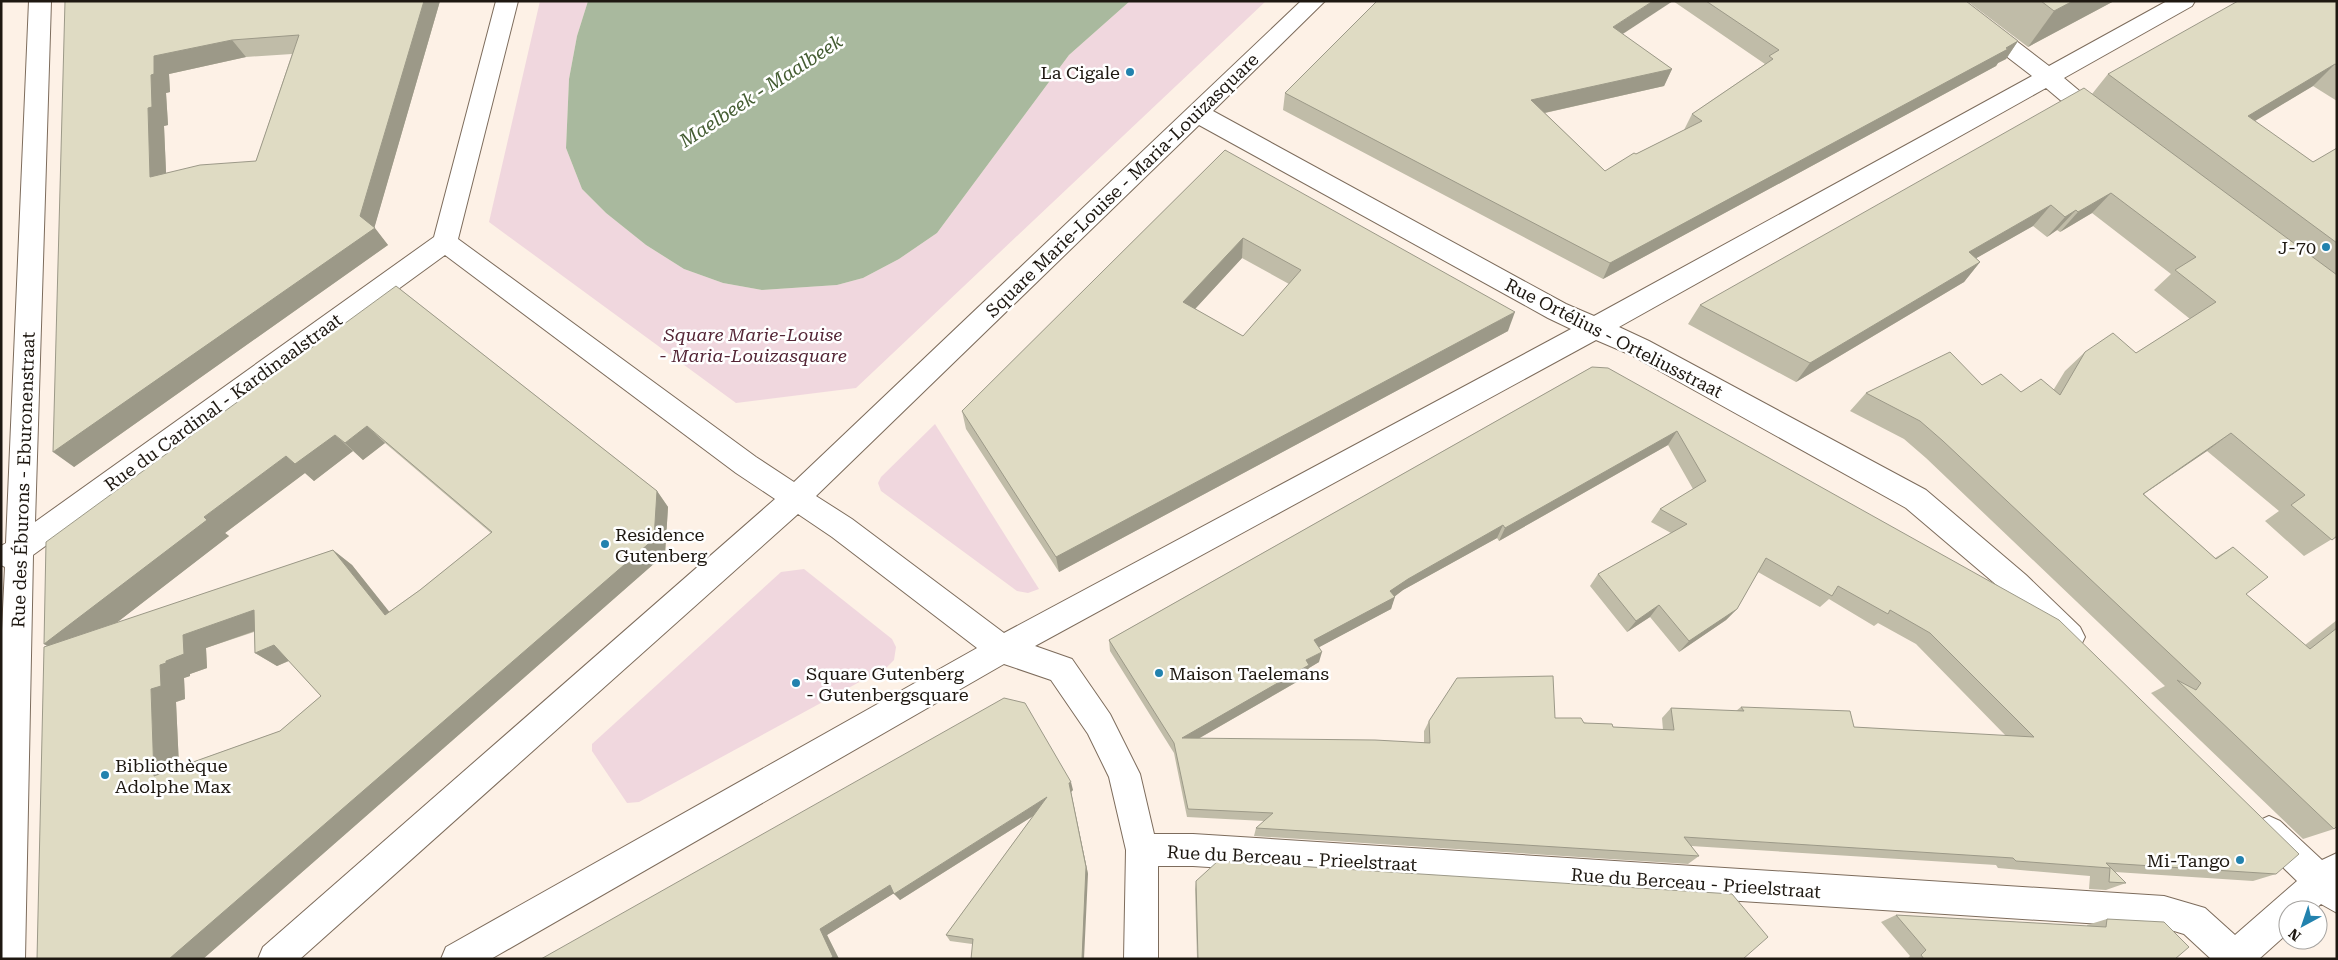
<svg xmlns="http://www.w3.org/2000/svg" width="2338" height="960" font-family="'Roboto Serif',serif">
  <rect width="100%" height="100%" fill="#fdf1e6"/>
  <g fill="#f0d7de">
    <path d="M540,1H588L577,36L569,79L566,148L582,189L606,213L646,245L684,269L723,283L762,290L837,285L863,278L899,259L937,233L1069,55L1130,1H1266L856,388L736,403L489,222Z"/>
    <path d="M935,424L1039,589L1028,593L1017,591L881,491L878,483L881,477Z"/>
    <path d="M804,569L892,639L896,647L894,660L887,667L639,802L627,803L592,751V744L781,572Z"/>
  </g>
  <path fill="#a9b99e" d="M588,1H1130L1069,55L937,233L899,259L863,278L837,285L762,290L723,283L684,269L646,245L606,213L582,189L566,148L569,79L577,36Z"/>
  <g fill="none" stroke-linecap="round" stroke-linejoin="round">
    <g stroke="#7d6c5c" stroke-width="2">
      <path id="minor" d="M29,1H51L35,522L434,237L496,1H518L458,239L756,457L794,482L1301,1H1325L1213,111L1566,304L1594,316L2032,76L1941,6L1938,1H1964L2049,66L2167,1H2195L2192,6L2064,78L2107,114L2110,120L2107,126L2099,128L2091,126L2046,88L1619,327L1649,341L1926,490L2026,575L2080,627L2085,637L2080,647L2070,651L2060,647L2006,593L1906,508L1631,355L1596,340L1035,646L1072,659L1110,714L1140,774L1154,834H1193L2164,896L2205,908L2235,935L2297,881L2258,843L2253,832L2258,821L2269,816L2280,821L2322,860L2337,853V913L2321,904L2314,910H2288V933L2259,959H2211L2184,934L2164,928L1193,866H1158V959H1124L1126,850L1109,777L1088,734L1051,680L1004,664L491,959H441L446,947L977,648L832,537L798,514L300,959H258L263,947L775,499L736,473L445,255L33,555L25,959H1V651L5,567L1,565V546L6,543ZM1199,125L1548,318L1571,329L1004,633L852,519L816,496Z"/>
    </g>
    <use href="#minor" fill="#fff" fill-rule="evenodd"/>
  </g>
  <g fill="#c0bca8" fill-rule="evenodd">
    <path d="M65,1H440L374,228L388,245L74,467ZM292,54L256,161L166,173L164,126L168,125L166,93L170,92L169,74L246,57Z"/>
    <path d="M1673,1H1966L2018,41L2006,59L1998,63L1996,66L1603,279L1283,110L1285,93L1622,34L1672,69L1664,86L1545,113L1605,171L1636,154L1684,130L1692,114L1765,64Z"/>
    <path d="M1967,1H2114L2028,47Z"/>
    <path d="M2337,1V101L2313,86L2254,121L2313,162L2337,149V536L2304,556L2265,521L2279,511L2207,451L2144,494L2215,558L2233,547L2246,594L2305,645L2337,620V826L2334,829L2303,839L2151,693L2165,686L1926,458L1904,439L1850,411L1866,393L1982,385L2021,392L2054,389L2065,371L2085,352L2136,353L2190,319L2154,290L2171,274L2092,213L2060,232L2057,230L2047,237L2033,226L1976,258L1980,262L1964,282L1796,382L1688,324L1700,305L2092,94L2108,74Z"/>
    <path d="M1225,150L1508,331L1059,572L966,429L962,411ZM1242,258L1289,284L1243,336L1195,309Z"/>
    <path d="M396,286L657,491L668,507L665,554L203,959H37L47,646L44,644ZM385,443L491,533L420,590L389,612L352,565L333,550L116,623L229,536L225,533L305,473L314,481L353,451L363,460ZM254,632L255,653L277,666L289,661L321,696L280,731L179,767L176,702L185,699L184,678L190,676V674L207,668L206,648Z"/>
    <path d="M1592,367L2276,874L2253,881L2115,872L2126,883L2106,890L2089,889L2090,876L1998,868L1996,865L1691,846L1699,856L1688,864L1254,836L1256,828L1264,821L1187,817L1174,753L1110,651L1109,640ZM1668,445L1693,489L1660,509L1651,522L1671,533L1598,574L1590,586L1627,632L1650,617L1679,652L1726,620L1737,609L1758,572L1820,607L1829,599L1874,626L1878,623L1916,644L2006,736L1854,727L1741,707L1736,711L1671,708L1662,718L1663,730L1613,727L1555,718L1429,721L1424,731V743L1198,739L1307,676L1309,668L1319,662V647L1391,609L1394,597L1403,590L1497,538L1499,541Z"/>
    <path d="M1073,790L1071,792L1088,874L972,944L950,941L946,935L1033,816L900,900L894,893L827,935L839,959H541Z"/>
    <path d="M1196,881L1743,959H1197L1195,889Z"/>
    <path d="M1896,915L2087,926V925L2107,919L2175,959H1907L1910,956L1881,922Z"/>
  </g>
  <g fill="#9c9988">
    <path d="M424,1H440L374,229L375,228L388,245L74,467L53,452L360,216Z"/>
    <path d="M1653,1H1673L1606,45L1613,27Z"/>
    <path d="M2073,1H2114L2028,47L2054,11Z"/>
    <path d="M232,40L246,57L169,74L170,92L166,93L168,125L164,126L167,194L150,177L148,108L151,75L154,56Z"/>
    <path d="M2018,41L2006,59L1998,63L1996,66L1603,279L1610,263Z"/>
    <path d="M2335,64L2313,86L2227,138L2248,116Z"/>
    <path d="M1672,69L1664,86L1526,117L1531,100Z"/>
    <path d="M2111,193L2092,213L2060,232L2078,212Z"/>
    <path d="M2051,205L2033,226L1952,272L1969,252Z"/>
    <path d="M2076,210L2057,230L2047,237L2065,217Z"/>
    <path d="M1243,238L1242,258L1183,322V302Z"/>
    <path d="M1980,262L1964,282L1796,382L1810,363Z"/>
    <path d="M1515,312L1508,331L1059,572L1056,557Z"/>
    <path d="M367,426L385,443L363,460L345,443Z"/>
    <path d="M1677,431L1668,445L1499,541L1505,528Z"/>
    <path d="M2231,433L2207,451L2120,510L2143,494Z"/>
    <path d="M335,435L353,451L314,481L305,473L225,533L229,536L71,658L44,644L204,517L286,456Z"/>
    <path d="M657,491L668,507L665,554L203,959H169Z"/>
    <path d="M1503,525L1497,538L1403,590L1390,600L1395,597L1391,609L1312,651L1314,640L1408,579Z"/>
    <path d="M333,550L352,565L403,629L385,615Z"/>
    <path d="M1659,605L1650,617L1627,632L1636,621Z"/>
    <path d="M1737,609L1726,620L1679,652L1689,641Z"/>
    <path d="M254,610L275,624L206,648L207,668L190,674V676L184,678L185,699L176,702L180,787L154,776L151,689L160,665L166,661L183,635Z"/>
    <path d="M274,645L295,658L277,666L255,653Z"/>
    <path d="M1322,652L1319,662L1309,668L1307,676L1182,748V738L1306,660Z"/>
    <path d="M1071,782L1073,790L1071,792L1088,874L1084,959H1082L1069,783Z"/>
    <path d="M1047,797L1049,806L900,900L894,894Z"/>
    <path d="M890,885L896,892L827,935L839,959H830L820,929Z"/>
  </g>
  <g fill="#dfdbc3" stroke="#9c9988" fill-rule="evenodd">
    <path d="M65,1H424L360,216L375,228L53,452ZM299,35L256,161L200,165L150,177L148,108L152,107L151,75L154,74V56L232,40Z"/>
    <path d="M1377,1H1653L1613,27L1672,69L1531,100L1605,171L1634,153L1636,154L1702,121L1692,114L1773,59L1769,56L1779,50L1706,1H1966L2018,41L2006,48L2008,49L1610,263L1285,93Z"/>
    <path d="M2041,1H2073L2054,11Z"/>
    <path d="M2238,1H2337V65L2335,64L2248,116L2313,162L2337,148V243L2108,74Z"/>
    <path d="M2084,88L2337,275V536L2332,540L2291,505L2305,495L2231,433L2143,494L2216,559L2233,547L2268,577L2246,594L2310,649L2337,628V826L2334,829L2177,680L2196,690L2201,683L1943,441L1920,421L1866,393L1950,352L1982,385L2001,374L2021,392L2041,379L2060,395L2085,352L2113,333L2136,353L2216,302L2175,270L2196,257L2111,193L2078,212L2076,210L2065,217L2051,205L1969,252L1980,262L1810,363L1700,305Z"/>
    <path d="M1225,150L1515,312L1056,557L962,411ZM1243,238L1301,270L1243,336L1183,302Z"/>
    <path d="M396,286L657,491L654,539L169,959H37L44,647L333,550L385,615L420,590L492,532L367,426L345,443L335,435L295,464L286,456L204,517L207,520L44,644L46,542ZM254,610L255,653L274,645L321,696L280,731L154,776L151,689L161,686L160,665L166,663V661L184,654L183,635Z"/>
    <path d="M1592,367L1608,368L2059,620L2299,854L2276,874L2106,863L2126,883L2109,882L2110,868L2016,861L2013,858L1684,837L1699,856L1256,828L1273,813L1188,809L1174,743L1109,640ZM1677,431L1706,481L1660,509L1687,524L1598,574L1636,621L1659,605L1689,641L1737,609L1766,558L1832,596L1838,586L1888,614L1890,610L1930,633L2034,737L1854,727L1850,711L1741,707L1744,711L1671,708L1674,730L1613,727L1612,724L1584,723L1581,718H1555L1553,676L1457,678L1429,721L1430,743L1375,740L1182,738L1309,665L1306,660L1322,652L1314,640L1395,597L1390,591L1408,579L1503,525L1505,528Z"/>
    <path d="M1004,698L1025,703L1071,782L1069,783L1086,867L1082,959H971L973,939L946,935L1047,797L894,894L890,885L820,929L833,957L830,959H541Z"/>
    <path d="M1218,861L1732,894L1768,937L1743,959H1198L1196,881Z"/>
    <path d="M1896,915L2106,927L2107,919L2164,922L2189,947L2175,959H1924L1921,955L1926,950Z"/>
  </g>
  <g fill="#2282ae" stroke="#fff" stroke-width="2">
    <circle cx="1130" cy="72" r="5"/>
    <circle cx="2326" cy="247" r="5"/>
    <circle cx="605" cy="544" r="5"/>
    <circle cx="1159" cy="673" r="5"/>
    <circle cx="796" cy="683" r="5"/>
    <circle cx="105" cy="775" r="5"/>
    <circle cx="2240" cy="860" r="5"/>
  </g>
  <g text-anchor="middle" dominant-baseline="central" stroke-width="5" stroke-linejoin="round" paint-order="stroke">
    <g font-size="18" fill="#1e1811" stroke="#fff" text-anchor="start">
      <text x="1120" y="72" text-anchor="end">La Cigale</text>
      <text x="2316" y="247" text-anchor="end">J-70</text>
      <text x="615" y="534">Residence<tspan x="615" dy="21">Gutenberg</tspan></text>
      <text x="806" y="673">Square Gutenberg<tspan x="806" dy="21">- Gutenbergsquare</tspan></text>
      <text x="1169" y="673">Maison Taelemans</text>
      <text x="115" y="765">Bibliothèque<tspan x="115" dy="21">Adolphe Max</tspan></text>
      <text x="2230" y="860" text-anchor="end">Mi-Tango</text>
    </g>
    <g font-size="18" fill="#1e1811" stroke="#fff">
      <text transform="translate(1122 185) rotate(-44)">Square Marie-Louise - Maria-Louizasquare</text>
      <text transform="translate(1614 338) rotate(27)">Rue Ortélius - Orteliusstraat</text>
      <text transform="translate(223 402) rotate(-36)">Rue du Cardinal - Kardinaalstraat</text>
      <text transform="translate(23 480) rotate(-88)">Rue des Éburons - Eburonenstraat</text>
      <text transform="translate(1292 858) rotate(3)">Rue du Berceau - Prieelstraat</text>
      <text transform="translate(1696 883) rotate(4)">Rue du Berceau - Prieelstraat</text>
    </g>
    <g font-size="18" font-style="italic" fill="#542636" stroke="#fff">
      <text x="753" y="334">Square Marie-Louise<tspan x="753" dy="21">- Maria-Louizasquare</tspan></text>
    </g>
    <g font-size="19" font-style="italic" fill="#455d33" stroke="#fff">
      <text transform="translate(761 91) rotate(-33)">Maelbeek - Maalbeek</text>
    </g>
  </g>
  <rect width="2338" height="960" fill="none" stroke="#1e1811" stroke-width="5"/>
  <g transform="translate(2303 925) rotate(220)"><circle r="24" fill="#ffffff" stroke="#a5a3a0"/>
  <path d="M0-4L9 19L0 12L-9 19Z" fill="#2282ae"/>
  <text y="-8" font-size="14" font-weight="bold" text-anchor="middle" fill="#1e1811">N</text>
  </g>
</svg>
